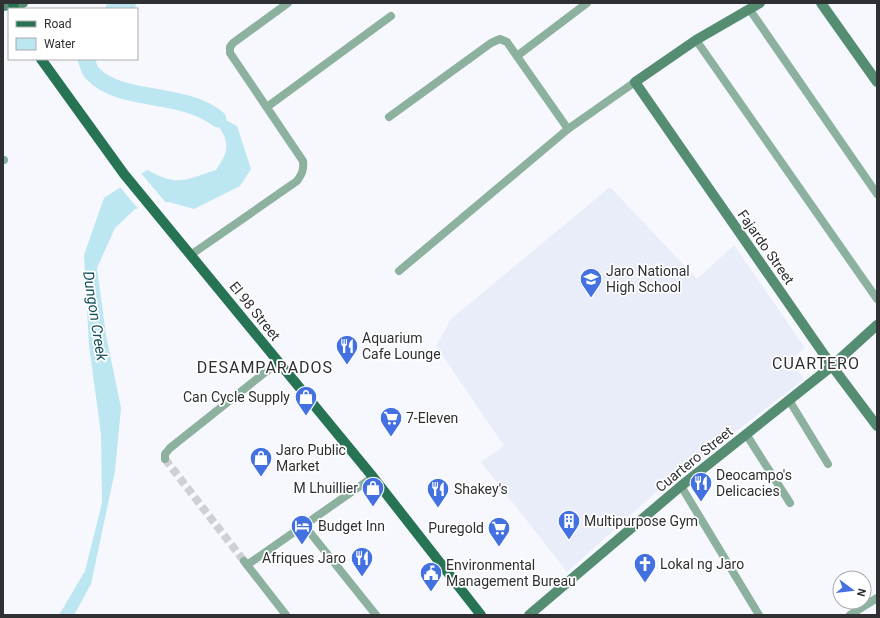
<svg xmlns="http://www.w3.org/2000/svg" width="880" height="618" font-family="Roboto,sans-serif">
  <rect width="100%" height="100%" fill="#f7f8fe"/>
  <path fill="#e9ecf9" d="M610,187L697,279L734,245L805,348L790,360L804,379L653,495L567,572L481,462L504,446L436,346L451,319Z"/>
  <path fill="#bce6f1" d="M200,106L237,126L251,169L240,186L194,209L169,202L135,209L115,228L97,268L106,335L121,408L115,471L91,584L74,615H59L85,571L102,503L101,434L89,345L84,255L104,198L147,170C179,187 184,180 216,170C219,165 225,157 226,150C229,133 211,117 200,106Z"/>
  <path fill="#f7f8fe" d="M140,172L167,204L139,210L119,186Z"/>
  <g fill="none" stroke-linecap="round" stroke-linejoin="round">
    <g stroke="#bce6f1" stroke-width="17">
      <path d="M114,9L128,3"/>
      <path d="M86,59C88,63 89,70 92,73C121,104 182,90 218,119"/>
    </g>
    <path stroke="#cfd0d5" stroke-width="8" stroke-dasharray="8 4" stroke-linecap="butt" d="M165,459L244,561"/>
    <g stroke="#8cb19e" stroke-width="8">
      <path d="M750,10L877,194"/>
      <path d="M696,40L877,299"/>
      <path d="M517,56L587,3"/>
      <path d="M267,107L391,16"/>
      <path d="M389,117L491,43L500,39L507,42L568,129"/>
      <path d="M3,160H4"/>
      <path d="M192,254L297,181C302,174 304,170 303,161L230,53V47L233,43L288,3"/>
      <path d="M399,271L568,129L635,82"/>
      <path d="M789,400L828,464"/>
      <path d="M746,434L790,503"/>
      <path d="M165,459V454L170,448L278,362"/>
      <path d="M681,486L759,615"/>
      <path d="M304,525L376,615"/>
      <path d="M244,561L286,615"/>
      <path d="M247,565L373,477"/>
      <path d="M850,615L877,598"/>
    </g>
    <g stroke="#558d73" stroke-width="10">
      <path d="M760,3L696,40L635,82L832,366L877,426"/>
      <path d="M821,3L877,82"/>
      <path d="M3,6L23,3"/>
      <path d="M529,615L681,486L832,366L877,325"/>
    </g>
    <g stroke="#277455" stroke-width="10">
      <path d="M13,3L14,9"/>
      <path d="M41,59L124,174L373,477L481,615"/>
    </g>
  </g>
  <defs>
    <g id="school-pin" transform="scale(1.15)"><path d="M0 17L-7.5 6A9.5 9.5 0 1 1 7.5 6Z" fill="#4471e2" stroke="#fff"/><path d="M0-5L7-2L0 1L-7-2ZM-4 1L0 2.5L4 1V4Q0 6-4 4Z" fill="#fff"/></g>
    <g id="restaurant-pin" transform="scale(1.15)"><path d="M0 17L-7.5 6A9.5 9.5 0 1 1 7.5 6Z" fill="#4471e2" stroke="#fff"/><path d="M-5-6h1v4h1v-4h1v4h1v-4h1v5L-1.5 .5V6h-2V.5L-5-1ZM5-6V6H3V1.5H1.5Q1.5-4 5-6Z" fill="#fff"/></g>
    <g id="shop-pin" transform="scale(1.15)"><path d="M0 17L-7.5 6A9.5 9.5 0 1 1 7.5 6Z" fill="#4471e2" stroke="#fff"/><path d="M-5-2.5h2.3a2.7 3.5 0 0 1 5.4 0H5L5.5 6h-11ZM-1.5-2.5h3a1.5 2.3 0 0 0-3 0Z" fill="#fff"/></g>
    <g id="supermarket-pin" transform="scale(1.15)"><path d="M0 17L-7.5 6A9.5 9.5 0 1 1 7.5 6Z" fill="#4471e2" stroke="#fff"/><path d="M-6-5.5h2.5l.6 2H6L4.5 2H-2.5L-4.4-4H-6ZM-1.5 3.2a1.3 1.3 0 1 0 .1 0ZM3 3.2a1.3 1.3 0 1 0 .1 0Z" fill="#fff"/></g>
    <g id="building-pin" transform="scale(1.15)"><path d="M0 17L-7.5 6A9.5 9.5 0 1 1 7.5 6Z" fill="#4471e2" stroke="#fff"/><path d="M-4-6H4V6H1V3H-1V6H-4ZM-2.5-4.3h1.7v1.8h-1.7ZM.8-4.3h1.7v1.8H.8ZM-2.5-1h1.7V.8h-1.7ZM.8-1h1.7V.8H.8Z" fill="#fff"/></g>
    <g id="hotel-pin" transform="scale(1.15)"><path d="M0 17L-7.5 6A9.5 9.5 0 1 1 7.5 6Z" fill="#4471e2" stroke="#fff"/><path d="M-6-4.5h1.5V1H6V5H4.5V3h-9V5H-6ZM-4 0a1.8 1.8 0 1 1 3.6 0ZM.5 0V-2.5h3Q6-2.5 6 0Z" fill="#fff"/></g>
    <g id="church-pin" transform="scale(1.15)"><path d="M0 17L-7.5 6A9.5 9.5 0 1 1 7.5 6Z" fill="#4471e2" stroke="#fff"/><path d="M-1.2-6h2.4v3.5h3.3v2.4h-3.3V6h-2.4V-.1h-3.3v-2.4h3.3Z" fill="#fff"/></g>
    <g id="civic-pin" transform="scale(1.15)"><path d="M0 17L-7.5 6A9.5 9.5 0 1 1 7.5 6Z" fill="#4471e2" stroke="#fff"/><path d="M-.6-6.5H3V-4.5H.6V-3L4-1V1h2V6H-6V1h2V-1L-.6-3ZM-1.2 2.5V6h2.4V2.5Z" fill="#fff"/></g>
  </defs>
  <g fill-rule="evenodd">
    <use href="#school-pin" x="591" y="279"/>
    <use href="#restaurant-pin" x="347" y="346"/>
    <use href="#shop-pin" x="306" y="397"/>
    <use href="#supermarket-pin" x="391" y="418"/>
    <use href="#shop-pin" x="261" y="458"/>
    <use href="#restaurant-pin" x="701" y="483"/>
    <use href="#shop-pin" x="373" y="488"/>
    <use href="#restaurant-pin" x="438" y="489"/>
    <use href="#building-pin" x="569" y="521"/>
    <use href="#hotel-pin" x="302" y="526"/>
    <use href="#supermarket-pin" x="499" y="528"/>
    <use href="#restaurant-pin" x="362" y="558"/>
    <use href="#church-pin" x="645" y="564"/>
    <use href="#civic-pin" x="431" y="573"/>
  </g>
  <g text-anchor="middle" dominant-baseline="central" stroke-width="3.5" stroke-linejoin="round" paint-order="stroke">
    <g font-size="14" fill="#2f3033" stroke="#fff">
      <text transform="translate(766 247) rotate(55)">Fajardo Street</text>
      <text transform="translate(255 311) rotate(51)">El 98 Street</text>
      <text transform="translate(694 459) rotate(-39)">Cuartero Street</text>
    </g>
    <g font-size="14" fill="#2f3033" stroke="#fff" text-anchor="start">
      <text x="606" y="271">Jaro National<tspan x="606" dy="16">High School</tspan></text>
      <text x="362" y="338">Aquarium<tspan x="362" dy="16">Cafe Lounge</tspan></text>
      <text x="290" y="397" text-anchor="end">Can Cycle Supply</text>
      <text x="406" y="418">7-Eleven</text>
      <text x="276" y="450">Jaro Public<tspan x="276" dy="16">Market</tspan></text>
      <text x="716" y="475">Deocampo's<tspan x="716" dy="16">Delicacies</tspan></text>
      <text x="358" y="488" text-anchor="end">M Lhuillier</text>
      <text x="454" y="489">Shakey's</text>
      <text x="584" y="521">Multipurpose Gym</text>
      <text x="318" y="526">Budget Inn</text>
      <text x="484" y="528" text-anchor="end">Puregold</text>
      <text x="346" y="558" text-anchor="end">Afriques Jaro</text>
      <text x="660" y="564">Lokal ng Jaro</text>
      <text x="446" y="565">Environmental<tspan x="446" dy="16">Management Bureau</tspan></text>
    </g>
    <g font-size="15" font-style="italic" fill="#134e5a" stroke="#fff">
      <text transform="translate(95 316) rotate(81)">Dungon Creek</text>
    </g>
    <g font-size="16" letter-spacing="1" fill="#2f3033" stroke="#fff">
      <text x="816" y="363">CUARTERO</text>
      <text x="265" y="367">DESAMPARADOS</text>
    </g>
  </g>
  <rect width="880" height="618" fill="none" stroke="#2f3033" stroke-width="8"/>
  <rect x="8" y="8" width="130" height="52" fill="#ffffff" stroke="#acacad"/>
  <rect x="16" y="21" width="20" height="6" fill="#277455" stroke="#acacad"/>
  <text x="44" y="28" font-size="12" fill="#2f3033">Road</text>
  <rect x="16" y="38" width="20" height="12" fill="#bce6f1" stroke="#acacad"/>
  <text x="44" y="48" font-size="12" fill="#2f3033">Water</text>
  <g transform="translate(852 590) rotate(105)"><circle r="19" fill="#ffffff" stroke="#acacad"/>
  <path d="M0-3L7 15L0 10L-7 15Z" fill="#4471e2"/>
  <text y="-6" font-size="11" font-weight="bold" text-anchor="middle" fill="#2f3033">N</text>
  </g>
</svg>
